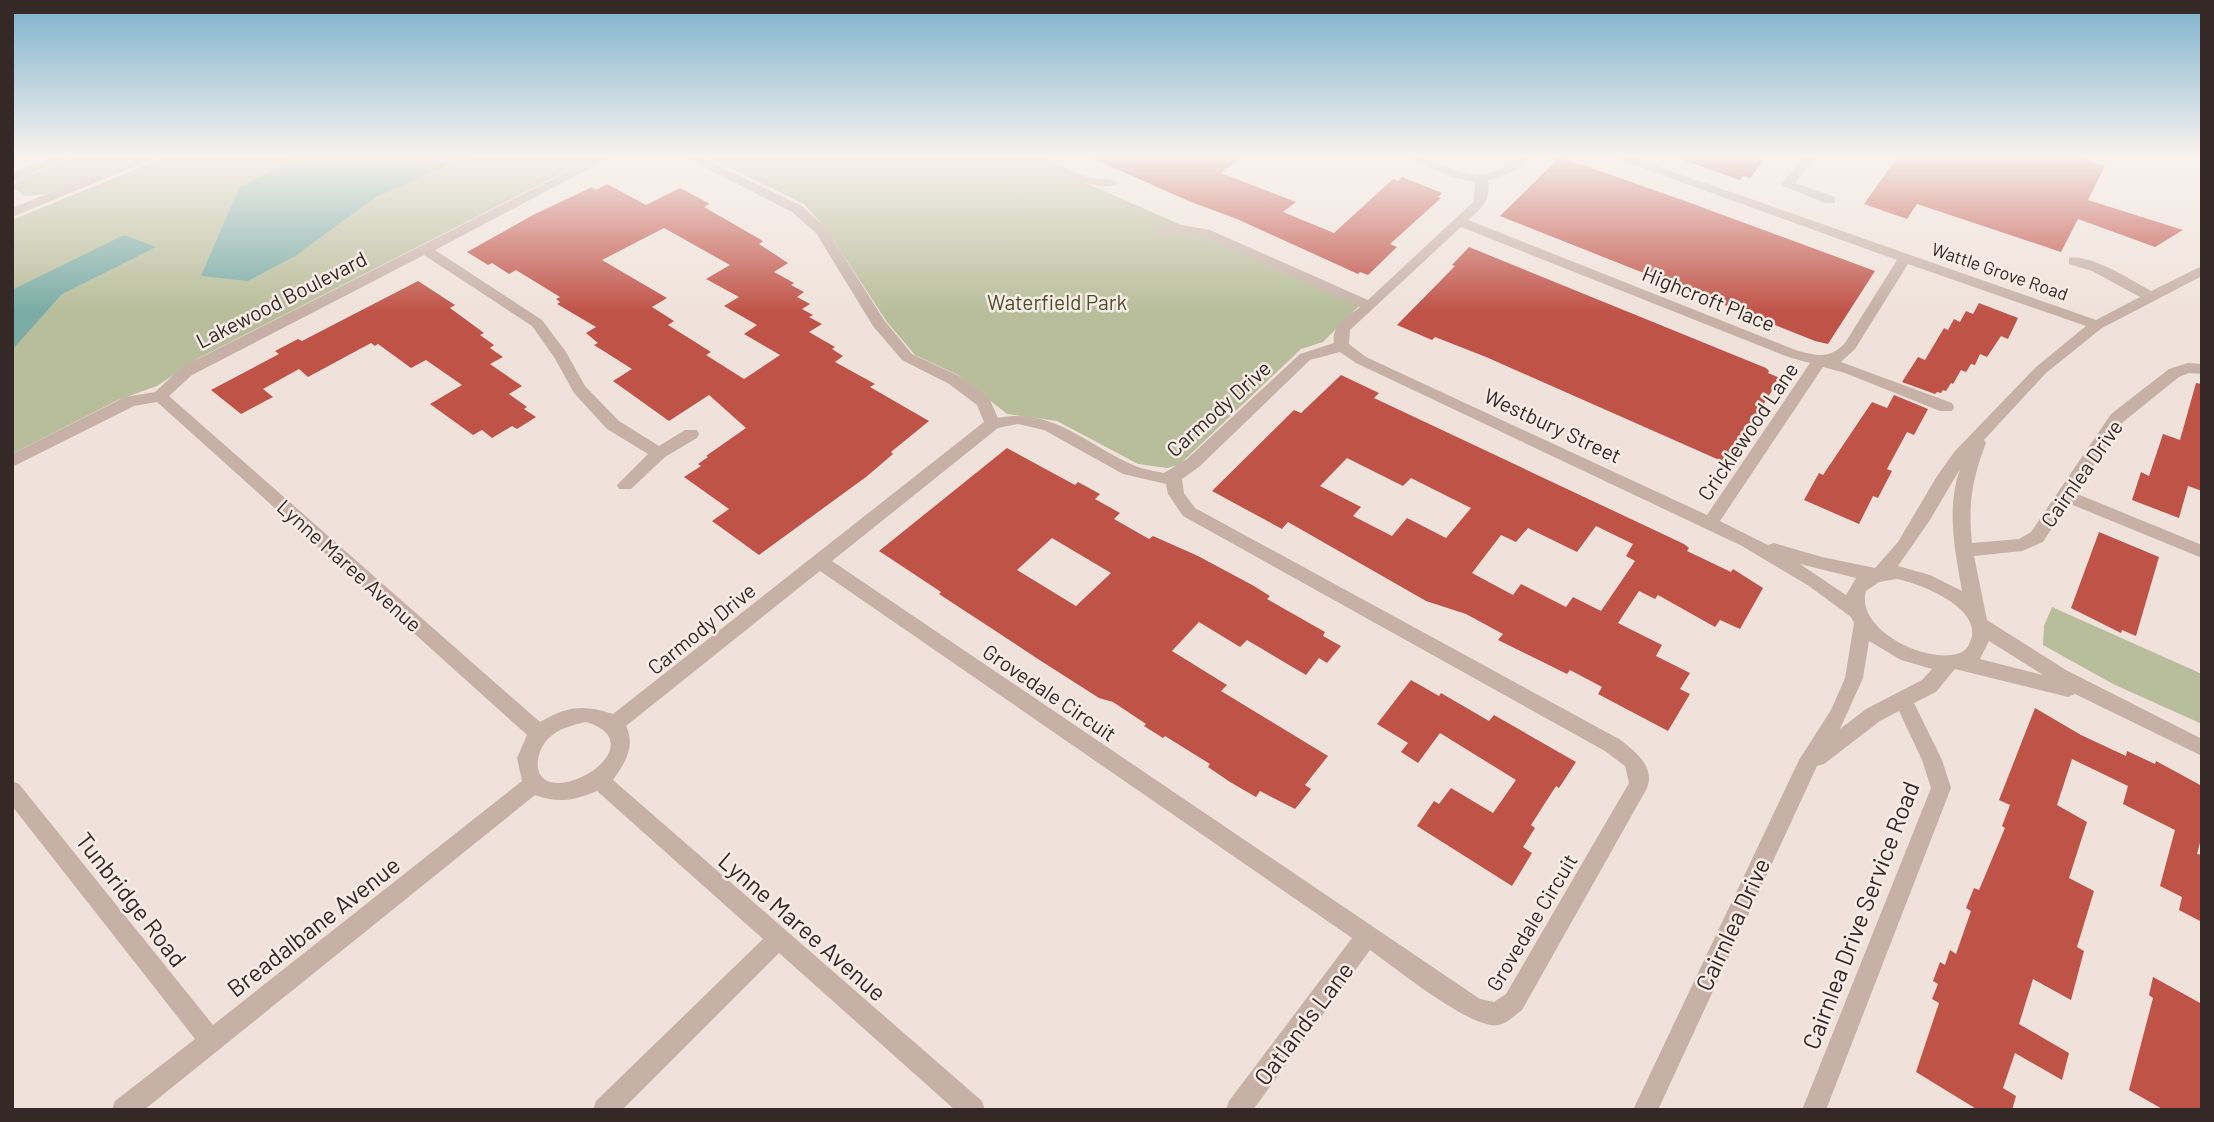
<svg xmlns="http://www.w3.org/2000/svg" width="2214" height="1122" font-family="Barlow,sans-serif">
  <rect width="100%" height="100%" fill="#f0e2da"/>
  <g fill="#b8be9b">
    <path d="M79,155H146L47,194L25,196L12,187L18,180Z"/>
    <path d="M171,155H598L199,358L157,386L118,400L12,454V220Z"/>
    <path d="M704,155H1022L1361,304L1323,342L1301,349L1179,465L1167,468L1138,464L1057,421L1007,414L958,375L915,355L887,322L827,230L804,204Z"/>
    <path d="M2052,607L2202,674V724L2113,684L2043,645L2044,626Z"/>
  </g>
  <g fill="#7baca6">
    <path d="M301,155H478L449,164L376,197L295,256L248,281L201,276L239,188Z"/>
    <path d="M124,235L156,247L62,294L12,350V290Z"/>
  </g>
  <g fill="#c05348" fill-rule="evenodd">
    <path d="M1085,155H1245L1221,173L1296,202L1283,212L1334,233L1393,179L1398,181L1402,177L1442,193L1438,197L1441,198L1390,244L1397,247L1368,275L1360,272L1358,274L1237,219L1191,202Z"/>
    <path d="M1678,155H1744L1763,161L1750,178L1743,176L1740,180L1677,158Z"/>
    <path d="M1899,155H2069L2105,166L2088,200L2183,230L2155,247L2078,219L2061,252L1917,204L1907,219L1864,204Z"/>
    <path d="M1560,157L1685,201L1875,271L1828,344L1815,341L1500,216Z"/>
    <path d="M607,184L646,205L680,188L710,204L704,207L763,241L759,244L788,263L774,272L794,283L791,285L804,292L797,297L810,304L802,309L813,315L809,317L822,324L809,332L835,347L832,349L843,356L835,362L875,384L870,387L929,421L891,452L893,454L866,477L759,555L712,521L729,509L684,477L701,466L698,464L708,457L706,456L746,428L709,395L669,421L613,381L632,369L594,345L598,343L586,333L596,327L557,304L560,302L556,299L560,297L516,270L509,274L492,263L488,265L467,252L533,215L592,187L596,190ZM664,228L730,265L706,279L739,297L724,306L757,325L744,334L780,355L744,379L706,355L711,352L668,325L674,321L652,307L667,298L602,260Z"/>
    <path d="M1469,247L1766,368L1769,371L1768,373L1780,378L1726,463L1486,357L1435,337L1432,340L1397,325L1455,266L1452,265Z"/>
    <path d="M418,281L455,305L450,308L484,333L480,335L494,345L490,348L503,357L490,364L522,386L509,394L527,407L524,409L536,417L517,429L512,426L492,438L482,430L473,435L430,404L462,385L426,360L411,368L378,344L375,346L371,343L308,377L299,369L263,389L273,397L241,414L211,390L279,354L275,351L298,339L302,341Z"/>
    <path d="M1979,303L2018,318L2008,339L2001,336L1987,357L1980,354L1975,365L1971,364L1966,372L1961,370L1953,384L1951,383L1946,391L1943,390L1941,393L1937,392L1935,394L1902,382L1918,357L1925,360L1944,328L1948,330L1954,319L1960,322L1966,311L1973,314Z"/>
    <path d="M1341,375L1379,393L1374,398L1684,544L1689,548L1687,551L1731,572L1733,569L1763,588L1740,629L1720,620L1715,627L1658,595L1655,599L1639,591L1618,623L1662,645L1656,656L1690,673L1680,689L1690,694L1668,731L1598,694L1602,687L1570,670L1567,674L1498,640L1503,634L1466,614L1426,601L1288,522L1282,529L1212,491L1294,410L1301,413ZM1347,458L1403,486L1411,478L1471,508L1446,538L1407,518L1392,536L1353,516L1361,507L1320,486ZM1596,526L1633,544L1626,556L1635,561L1601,611L1573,597L1566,607L1521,584L1513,595L1472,573L1501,535L1516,542L1528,528L1577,552Z"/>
    <path d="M2196,383L2202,384V491L2188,486L2179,518L2132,500L2141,472L2149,476L2163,434L2180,440Z"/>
    <path d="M1894,395L1928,409L1914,435L1907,432L1887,469L1892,471L1878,498L1873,496L1859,524L1804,500L1819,473L1823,475L1872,402L1887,408Z"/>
    <path d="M1007,448L1075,485L1078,482L1100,494L1095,499L1120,513L1114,519L1149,539L1153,536L1198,556L1254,586L1270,596L1267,599L1325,632L1323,636L1341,646L1327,663L1319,658L1306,675L1247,640L1240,647L1199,622L1172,651L1227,685L1221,691L1328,756L1305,785L1311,789L1295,809L1260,791L1256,797L1230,782L1208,767L1210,764L1165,736L1163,738L1144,726L1146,724L1113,702L1099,698L1038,659L939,594L941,592L879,551ZM1052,538L1111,573L1076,606L1017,570Z"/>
    <path d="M2099,532L2159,557L2136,636L2122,630L2121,633L2071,608Z"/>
    <path d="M1411,680L1439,696L1441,693L1489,721L1494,715L1576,762L1559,788L1556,786L1531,825L1535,828L1523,847L1532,853L1512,886L1417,826L1434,801L1439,804L1451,788L1493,813L1516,780L1440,733L1418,763L1401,752L1408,743L1377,724Z"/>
    <path d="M2035,708L2081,735L2126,756L2127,751L2155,764L2156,761L2202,786V835L2197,854L2202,855V922L2179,910L2182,897L2160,886L2175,830L2123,804L2128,786L2072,759L2057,805L2087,822L2069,878L2094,891L2077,947L2084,951L2071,1000L2033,979L2019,1024L2069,1053L2062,1080L2015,1053L2003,1088L2016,1096L2012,1110H1978L1916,1072L1939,1003L1932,999L1938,984L1933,981L1940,962L1945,965L1950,950L1956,954L1971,911L1966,908L1974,888L1979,890L2005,828L2002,826L2010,805L1999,800Z"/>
    <path d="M2153,977L2202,1004V1110H2164L2129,1090L2153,998L2149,995Z"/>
  </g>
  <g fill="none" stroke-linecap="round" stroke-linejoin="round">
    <g fill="#c7b1a7" fill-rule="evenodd">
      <path d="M58,155H75L12,182V173Z"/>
      <path d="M145,155H162L12,217V208Z"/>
      <path d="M600,155H615L435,250L542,320L566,352L585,386L619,421L659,446L685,430H697L699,434L697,438L665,457L631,489H619L617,485L648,454L607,429L574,393L554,357L532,326L424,255L192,375L169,396L540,722C566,706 585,704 613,714L984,422L977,405L949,384L902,360L873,326L816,233L792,212L681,155H697L802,206L826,228L884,320L912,354L959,376L989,398L998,418C1052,407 1087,445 1133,465C1142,469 1154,471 1164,473L1187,459L1300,354L1334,343C1331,325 1347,317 1360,307L1202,236L1182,233L1156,235V229L1182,225L1210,230L1368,300L1474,201L1475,182L1451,177L1402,155C1432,155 1454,176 1483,174C1503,173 1513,155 1533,155L1516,170L1488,181C1491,200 1482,208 1468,220L1798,351C1818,356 1830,359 1845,343L1897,260L1607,155H1625L2096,320L2140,297L2092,271L2069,264V258C2091,254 2131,280 2151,291L2202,266V276L2102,328L2046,373L1984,440L1986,443C1972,480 1968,503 1972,543L2019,539L2031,532L2111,414L2169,369L2188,363L2202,364V374L2189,373L2179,377L2123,422L2075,493L2202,545V558L2068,503L2043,542L2022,551L1974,556L1987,620L2066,670L2202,739V756L2075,694L2068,697L1955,669L1936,692L1914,703L1942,760L1951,788L1826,1110H1802L1931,788L1922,760L1899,711L1880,721L1824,764L1817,766L1658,1110H1633L1799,760L1831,710L1845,678L1854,623L1851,617L1809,586L1742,546L1356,363L1340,352L1310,360L1199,467L1182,479L1184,493L1195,508L1619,739C1635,751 1657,768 1646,790L1522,1010C1515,1015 1508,1023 1499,1025C1473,1031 1394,967 1370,950L1253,1110H1226L1229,1101L1352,938L820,571L626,726C636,746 625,763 613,780L982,1101L985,1110H955L779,953L622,1110H593L596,1101L763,939L597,791C575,800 559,804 535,795L144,1110H112L115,1101L195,1039L12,806V781L19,784L213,1025L522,781L517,758L527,735L157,402L134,406L12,467V454L125,397L155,392L182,367ZM1461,227L1788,357L1810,363L1707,515L1366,357L1349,344L1350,330ZM1908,264L2086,326L2036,367L1955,451L1937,476L1898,542L1875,568L1822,557L1774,543L1768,545L1720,521L1823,367L1845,373L1940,411H1952L1954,407L1952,403L1841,362L1855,349ZM1018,424L1044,430L1123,474L1166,484L1168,494L1183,516L1605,751L1625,766L1629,783L1506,994L1494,1002L1480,999L832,561L998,428ZM1960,469C1946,508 1955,551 1962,591L1930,575L1898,566L1930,520ZM1800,564L1856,578L1846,595ZM1897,579C1921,584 1977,606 1972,636C1970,644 1967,650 1960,653C1928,665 1855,630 1866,591L1879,582ZM1869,641L1901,660L1932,669L1922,680L1866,709L1840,729L1863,678ZM1989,641L2043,675L1980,659ZM586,722C640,738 594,782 558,783C529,783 535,749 551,736C561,728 573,725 586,722Z"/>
      <path d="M1021,155C1047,155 1066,170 1091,178C1101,180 1111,177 1118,183C1103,195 1034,168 1021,155Z"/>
      <path d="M1805,155H1817L1795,183L1835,197V203H1825L1781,185Z"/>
    </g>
  </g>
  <linearGradient id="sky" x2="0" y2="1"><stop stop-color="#7cb1ce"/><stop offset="0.5" stop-color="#f8f2ee"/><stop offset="1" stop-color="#f8f2ee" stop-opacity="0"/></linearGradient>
  <rect width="2214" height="312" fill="url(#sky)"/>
  <g text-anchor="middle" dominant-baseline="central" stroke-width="5" stroke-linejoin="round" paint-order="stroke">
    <g font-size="18" fill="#342927" stroke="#f8ede6">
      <text transform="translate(2000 271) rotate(19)">Wattle Grove Road</text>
    </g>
    <g font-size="21" fill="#342927" stroke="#f8ede6">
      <text transform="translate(1709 298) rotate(22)">Highcroft Place</text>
      <text transform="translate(281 299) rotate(-27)">Lakewood Boulevard</text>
      <text transform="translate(1218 408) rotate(-42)">Carmody Drive</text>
      <text transform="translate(1553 425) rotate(25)">Westbury Street</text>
      <text transform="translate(1747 431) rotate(-56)">Cricklewood Lane</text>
      <text transform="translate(2081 473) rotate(-55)">Cairnlea Drive</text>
      <text transform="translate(350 565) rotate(42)">Lynne Maree Avenue</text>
      <text transform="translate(701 628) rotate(-39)">Carmody Drive</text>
      <text transform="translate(1050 692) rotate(34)">Grovedale Circuit</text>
      <text transform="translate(1531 922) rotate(-59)">Grovedale Circuit</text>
    </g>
    <g font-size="21" fill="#49512c" stroke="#f8ede6">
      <text x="1057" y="301">Waterfield Park</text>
    </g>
    <g font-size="24" fill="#342927" stroke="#f8ede6">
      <text transform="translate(132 899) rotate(52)">Tunbridge Road</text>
      <text transform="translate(1860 915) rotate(-69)">Cairnlea Drive Service Road</text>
      <text transform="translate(1732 924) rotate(-65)">Cairnlea Drive</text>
      <text transform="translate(313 926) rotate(-38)">Breadalbane Avenue</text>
      <text transform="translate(803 926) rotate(41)">Lynne Maree Avenue</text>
      <text transform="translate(1303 1023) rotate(-53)">Oatlands Lane</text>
    </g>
  </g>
  <rect width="2214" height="1122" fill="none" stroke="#342927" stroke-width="28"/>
</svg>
